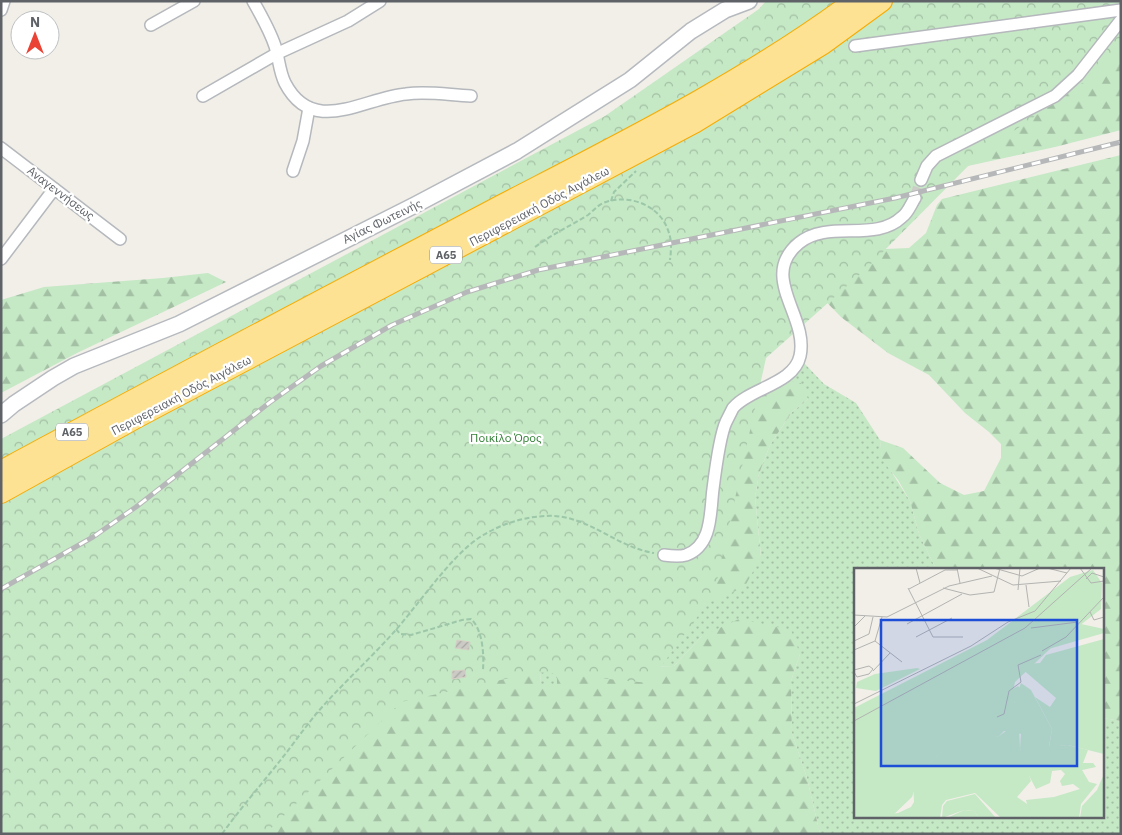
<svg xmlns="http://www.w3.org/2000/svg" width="1122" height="835" font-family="'IBM Plex Sans',sans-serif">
  <defs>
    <pattern id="grass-dots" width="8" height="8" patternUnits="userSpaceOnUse" patternTransform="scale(1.25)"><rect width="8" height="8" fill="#c5e8c5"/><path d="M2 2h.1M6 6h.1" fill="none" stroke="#a3c0a4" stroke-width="1.8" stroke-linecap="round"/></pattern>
    <pattern id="forest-firs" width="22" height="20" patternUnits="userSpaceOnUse" patternTransform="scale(1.25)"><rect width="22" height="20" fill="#c5e8c5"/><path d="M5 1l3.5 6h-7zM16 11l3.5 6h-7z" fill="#a3c0a4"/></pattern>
    <pattern id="park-crowns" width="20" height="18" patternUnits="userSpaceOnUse" patternTransform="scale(1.25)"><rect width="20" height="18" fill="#c5e8c5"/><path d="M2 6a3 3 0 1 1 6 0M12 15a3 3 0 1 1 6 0" fill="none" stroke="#a3c0a4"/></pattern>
    <pattern id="building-hatch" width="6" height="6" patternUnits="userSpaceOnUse" patternTransform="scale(1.25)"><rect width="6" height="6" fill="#cccac5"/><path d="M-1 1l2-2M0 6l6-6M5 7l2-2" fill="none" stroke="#a9a8a4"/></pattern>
  </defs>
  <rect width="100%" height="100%" fill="#f1efe8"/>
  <path fill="url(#grass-dots)" d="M804,363L824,384L856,403L880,440L882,457L910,501L919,534L936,569H856V816H1103V718L1121,721V834H820L807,778L792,733L791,681L800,654L702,636L674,666L636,667L557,585V684H541L532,574L761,556L755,497L759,474L770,445L792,412L808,399L786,380L798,371Z"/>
  <g fill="url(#forest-firs)">
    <path d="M1121,38V130L1055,147L936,173Z"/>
    <path d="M1121,155V721L1103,718V569H936L919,534L910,501L898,480L882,460L880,440L903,448L940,483L964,495L984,491L1001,458V444L989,432L965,413L929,375L888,353L841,317L802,277L862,250L909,248L926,233L937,205L942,199Z"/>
    <path d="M208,273L226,282L77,353L1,393V300L44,287L163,278Z"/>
    <path d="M786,380L801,383L808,399L792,412L770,445L759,474L755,497L761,557L745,586L718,600L688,598L746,403Z"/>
    <path d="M533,574L541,684H557V585L636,667L674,666L702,636L739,619L791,630L800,654L791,681L792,733L807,778L820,834H226Z"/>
  </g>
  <path fill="url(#park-crowns)" d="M766,1H1121V56L978,156L866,269L766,358L714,594L649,683L537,672L401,702L265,834H1V439L605,116L759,9Z"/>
  <g fill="url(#building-hatch)" stroke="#d6d1c6">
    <path d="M457,640L470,642L469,650L455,648Z"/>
    <path d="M465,670L466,677L452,679V671Z"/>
  </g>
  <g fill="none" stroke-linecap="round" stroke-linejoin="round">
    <path stroke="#ccccc8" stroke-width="11" stroke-dasharray="11 5.5" stroke-linecap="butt" d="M915,198L921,180"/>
    <g stroke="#b5b8bc" stroke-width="14">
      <g id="street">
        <path d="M253,1C261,15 270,31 275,46C279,58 279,71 285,83C313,137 363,98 406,94C427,91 449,95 471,96"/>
        <path d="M1,10L4,1"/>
        <path d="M151,25L194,1"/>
        <path d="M855,46L1121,10"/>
        <path d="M203,96L276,54L348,21L380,1"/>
        <path d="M1,148L120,239"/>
        <path d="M293,171L303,141L309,108"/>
        <path d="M921,180L927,166L936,156L1055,96L1078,75L1121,20"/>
        <path d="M1,259L54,189"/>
        <path d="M664,555C671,556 679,557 686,555C713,545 710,511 713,489C715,473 720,435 726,422C728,418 731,412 733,408C750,388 794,384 800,356C809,316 758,277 799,243C828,219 875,243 902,217C908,213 911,204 915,198"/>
      </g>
    </g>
    <g stroke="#b6babf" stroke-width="18">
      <path id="secondary" d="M1,415L14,404L53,378L74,366L179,324L415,205L517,151L630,80L691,31L725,10L749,1"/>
    </g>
    <g stroke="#f9ab00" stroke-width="22">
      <g id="highway">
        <path d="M1,471C165,382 329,296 494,209C617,145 742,84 854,1"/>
        <path d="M1,493L138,417L694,123L823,44L882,1"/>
      </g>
    </g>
    <g stroke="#9cc7a9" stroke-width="2" stroke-dasharray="5 2.5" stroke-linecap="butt">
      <path d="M611,201L614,192L636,171"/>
      <path d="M535,247C551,235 570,226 588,215C593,211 597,206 603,203C629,193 661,205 669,233C672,242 671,251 670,260"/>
      <path d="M396,629L400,634L411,635L462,620L471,619C483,630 484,655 483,670"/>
      <path d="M222,834C240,809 260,786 279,762C291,747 303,730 316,714C340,686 369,660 394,632C419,604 450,557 480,537C499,525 522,517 545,516C586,513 615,547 654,553"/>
    </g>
    <use href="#street" stroke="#fff" stroke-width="11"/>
    <use href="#secondary" stroke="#fff" stroke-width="15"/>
    <use href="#highway" stroke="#fde293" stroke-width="20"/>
    <g stroke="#b6b7b8" stroke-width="5">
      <path id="rail" d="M1,589L93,537L136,507L269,403L321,366L392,325L467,292L538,270L895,198L1121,142"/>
    </g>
    <use href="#rail" stroke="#fff" stroke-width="3" stroke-dasharray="9" stroke-linecap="butt"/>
  </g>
  <g text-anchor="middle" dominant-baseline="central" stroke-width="4.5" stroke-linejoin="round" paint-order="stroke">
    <g fill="#fff" stroke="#8f9295" stroke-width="1">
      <rect x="430" y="246.5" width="32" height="17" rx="4"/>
      <rect x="56" y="423.5" width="32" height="17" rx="4"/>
    </g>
    <g font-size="11" font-weight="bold" fill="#5f6368">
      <text x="446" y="255">Α65</text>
      <text x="72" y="432">Α65</text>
    </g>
    <g font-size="12" fill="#5f6368" stroke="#fff">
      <text transform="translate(61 193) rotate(37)">Αναγεννήσεως</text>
      <text transform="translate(539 206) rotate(-28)">Περιφερειακή Οδός Αιγάλεω</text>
      <text transform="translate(382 221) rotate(-26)">Αγίας Φωτεινής</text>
      <text transform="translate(181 395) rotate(-28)">Περιφερειακή Οδός Αιγάλεω</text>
    </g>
    <g font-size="12" fill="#348238" stroke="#fff">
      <text x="506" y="437">Ποικίλο Όρος</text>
    </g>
  </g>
  <g transform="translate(854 568)">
    <rect width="250" height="250" fill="#f1efe8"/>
    <path d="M167,115L177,122L198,161L195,178L214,177L234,182L229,195H239L242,199L228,202L235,214L243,216L227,236L225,250H177L172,232L200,229L226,221L219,216L208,218L206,213L211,206L207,202L198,203L196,215L182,221L170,198L166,180L167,166L150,163L145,168L138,169L124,154V172H122L107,150L160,149V135ZM250,206V229L245,238L238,240L231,250H226L228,238L243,222ZM110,242L120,243L125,250H93Z" fill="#c5e8c5"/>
    <path d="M227,56L250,61V65L191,82ZM250,71V186L214,177L195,179L198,161L181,129L196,139L202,130L167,100L172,96L186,95L192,87ZM63,100L66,101L22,123L2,120L3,114L21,106ZM164,118L168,122L160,135V149L157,155L147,157L157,122ZM120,152L122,172L124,154L138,169L145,168L156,160L165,162L166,180L177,213L163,229L176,238L177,250H147L121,225L92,232L88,237L86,250H8L44,245L57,239L60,234L59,211ZM121,226L142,250H125L120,243L110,242L88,250L89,238L93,233Z" fill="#c5e8c5"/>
    <path d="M239,2L248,15L247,41L198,79L161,114L152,156L140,172L121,170L97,175L66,205L58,229L37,249L0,250V140L133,72L216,9ZM250,230V250H227L236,239Z" fill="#c5e8c5"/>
    <path fill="none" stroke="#b3b3b1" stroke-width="1" d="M62,0L66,15M103,0L106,15M123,0L159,17L207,13M140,0L168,8L186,0M193,0L213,5M226,0L237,15L250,13M232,11L238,5L250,9M172,17L175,39M54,20L79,69H109M89,20L116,27L140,24L146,0M55,21L91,2H103M164,22L166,0M236,44L240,52L250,49M0,47L33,49L95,18L138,8M28,49L21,73L48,94M53,56L108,26M0,59L11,48M177,60L224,54M62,69L98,50M0,73L15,66L19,49M0,82L21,73M188,83L212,69L250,29M0,102L15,98L19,101L15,106L3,109L0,104M19,103L36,85M0,136L117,78L154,54L181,43L217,0M143,149L150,146L155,123L167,114L164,97L187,87M0,153L171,60L238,0"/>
    <path fill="#1d4ed8" fill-opacity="0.15" stroke="#1d4ed8" stroke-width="2.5" d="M27,52H223V198H27Z"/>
    <rect width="250" height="250" fill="none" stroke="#5f6368" stroke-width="2.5"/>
  </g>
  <rect width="1122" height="835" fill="none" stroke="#5f6368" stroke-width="5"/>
  <g transform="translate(35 35)"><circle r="24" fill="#ffffff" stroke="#bfc1c3"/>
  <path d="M0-4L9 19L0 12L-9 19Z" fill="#ea4335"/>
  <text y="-8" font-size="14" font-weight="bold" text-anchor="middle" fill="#5f6368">N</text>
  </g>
</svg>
